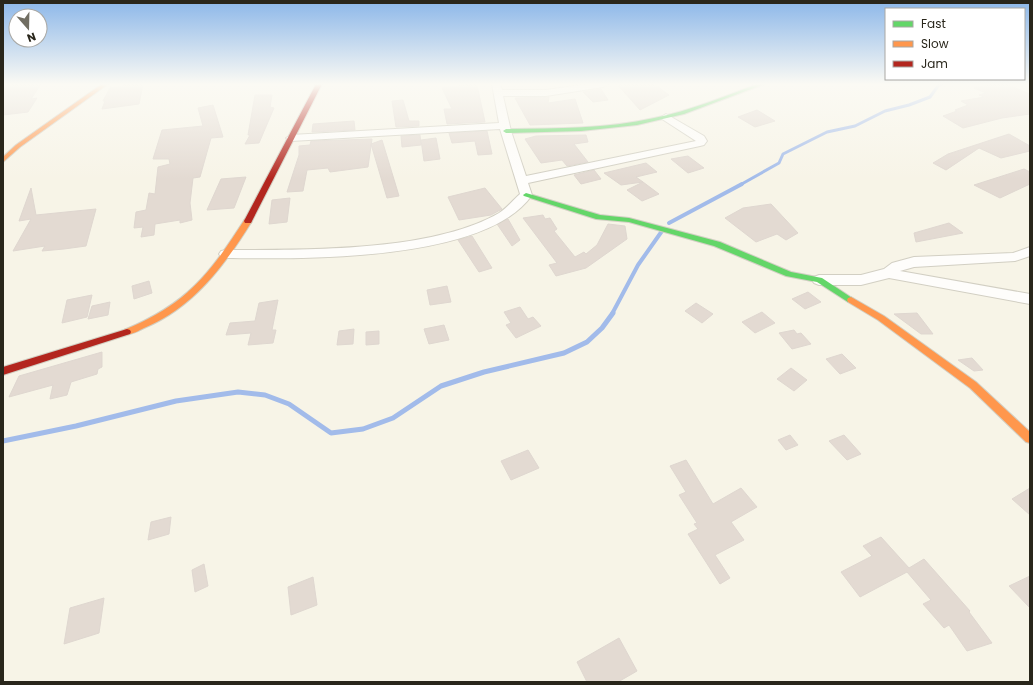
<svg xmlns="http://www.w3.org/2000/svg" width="1033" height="685" font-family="Poppins,sans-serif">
  <rect width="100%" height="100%" fill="#f7f4e7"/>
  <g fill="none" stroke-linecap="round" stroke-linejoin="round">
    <path stroke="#a2bbea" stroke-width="3" d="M740,185L779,163L783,154L827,132L855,126L885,111L909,105L930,97L938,86L942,84"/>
    <g stroke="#a2bbea" stroke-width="4">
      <path d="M669,223L742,184"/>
      <path d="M612,314L638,265L662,231"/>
    </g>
    <path stroke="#a2bbea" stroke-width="5" d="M3,441L76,426L176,401L238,392L265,395L289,404L331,433L363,429L393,418L441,386L484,372L564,353L587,342L602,328L613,313"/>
  </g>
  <g fill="#e3dad2" stroke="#dfd7d0">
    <path d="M3,84H41L31,99L37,98L28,112L3,115Z"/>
    <path d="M125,84H143L139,104L102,109L105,101H103L110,88L122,87Z"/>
    <path d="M617,84H654L669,95L640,110Z"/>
    <path d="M994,84H1006L1030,94V114L1002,118L963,128L943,116L957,111L955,110L968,105L961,101L984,97L979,95L986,93L974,88Z"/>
    <path d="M467,85H477L485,122L447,124L444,109H452L442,88Z"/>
    <path d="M601,89L608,100L593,102L583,92Z"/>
    <path d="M255,95H272L270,107L274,108L259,143L245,144L250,135H248Z"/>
    <path d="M549,97L548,103L575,99L583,123L530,125L515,98Z"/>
    <path d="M403,100L409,121H419V126L396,127L392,101Z"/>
    <path d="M213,105L223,137L211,138L200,177L193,178L190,203L192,220L180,223V220L155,224L154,235L141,237L143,227L134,228L136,212L146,210L149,193L155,194L158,167L170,164L169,159H153L162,130L203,126L198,108Z"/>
    <path d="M757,110L775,121L755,127L738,117Z"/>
    <path d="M354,121L355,130L312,132L313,124Z"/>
    <path d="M487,131L492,154L478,155L475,141L452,143L449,133Z"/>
    <path d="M1009,134L1030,146V151L1001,158L979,148L946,170L933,163L948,154Z"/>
    <path d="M420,135L421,145L402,147L401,136Z"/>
    <path d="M586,135L588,142L574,144L588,162L567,166L562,160L541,163L525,139L536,136Z"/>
    <path d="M436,138L440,159L424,161L421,140Z"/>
    <path d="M372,139L368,167L330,172L328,168L307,170L303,191L287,192L299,155V146L310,145L311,141Z"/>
    <path d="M382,140L399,196L387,198L371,144Z"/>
    <path d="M688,156L704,168L688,173L671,159Z"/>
    <path d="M646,163L657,172L636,177L643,182L621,185L604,173Z"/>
    <path d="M1024,169L1030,172V184L1000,198L974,185Z"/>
    <path d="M594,170L601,179L581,184L574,175Z"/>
    <path d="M246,177L234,208L207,210L221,179Z"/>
    <path d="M643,182L659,194L642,201L627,190Z"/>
    <path d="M31,188L36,215L96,209L86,246L64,249L42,251L45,246L13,251L31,219L19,221Z"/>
    <path d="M485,188L502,209L491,215L459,220L448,197Z"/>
    <path d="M290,198L287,222L269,224L272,200Z"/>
    <path d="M771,204L798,233L786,240L777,234L756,242L725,218L743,208Z"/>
    <path d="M543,215L545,219L550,218L557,229L554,231L575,257L584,252L586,254L597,245L608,224L625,226L627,239L586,268L556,276L549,265L557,263L523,218Z"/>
    <path d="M508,219L520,240L512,246L497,224Z"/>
    <path d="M949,223L963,233L916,242L914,233Z"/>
    <path d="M472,236L492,268L479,272L458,240Z"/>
    <path d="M149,281L152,293L134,299L132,286Z"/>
    <path d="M447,286L451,302L430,305L427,290Z"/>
    <path d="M808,292L821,302L805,309L792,299Z"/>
    <path d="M92,295L87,317L62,323L67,300Z"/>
    <path d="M278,300L272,330H276L273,343L248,345L251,333L226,335L230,323L255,321L259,303Z"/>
    <path d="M110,302L108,315L88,319L92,306Z"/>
    <path d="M696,303L713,314L702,323L685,311Z"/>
    <path d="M520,307L528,319L533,317L541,326L516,338L506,325L511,323L504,312Z"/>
    <path d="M762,312L775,323L755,333L742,322Z"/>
    <path d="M917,313L933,334H921L894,314Z"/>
    <path d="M444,325L449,340L429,344L424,329Z"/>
    <path d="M354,329L353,344L337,345L339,331Z"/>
    <path d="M794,330L797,334L801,333L811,344L792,349L779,333Z"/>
    <path d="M379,331V344L366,345V332Z"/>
    <path d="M102,352V367L98,369L97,374L71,382L67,395L50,399L53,385L9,397L19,376Z"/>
    <path d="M842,354L856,368L840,374L826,359Z"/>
    <path d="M972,358L983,370L974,371L958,360Z"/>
    <path d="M791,368L807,380L794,391L777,379Z"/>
    <path d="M790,435L798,445L786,450L778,440Z"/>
    <path d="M844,435L861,454L847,460L829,441Z"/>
    <path d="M528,450L539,468L511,480L501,461Z"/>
    <path d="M686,460L713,504L741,488L757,507L731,522L744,540L715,555L730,578L720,584L688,534L698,529L694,524L697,523L679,495L686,492L670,466Z"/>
    <path d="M1030,488V515L1012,499Z"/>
    <path d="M171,517L169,534L148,540L151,522Z"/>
    <path d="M881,537L909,568L924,559L970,611L969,612L992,643L967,651L949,625L944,628L923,604L931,600L907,572L860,597L841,572L872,556L863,546Z"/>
    <path d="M204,564L208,586L195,592L192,570Z"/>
    <path d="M1030,576V608L1009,586Z"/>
    <path d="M313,577L317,605L291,615L288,587Z"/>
    <path d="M104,598L99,633L64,644L70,608Z"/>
    <path d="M619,638L637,671L618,682H587L577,662Z"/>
  </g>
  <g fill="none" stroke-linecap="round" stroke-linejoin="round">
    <g stroke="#d2cfc3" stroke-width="2">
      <g id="street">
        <path d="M492,84H500L502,90H546L588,84H608L603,87L546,96H503L511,131L526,176L696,141L662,119L661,117L666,114L704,136L707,141L704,145L700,146L528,183L532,195C486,262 301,259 226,258L221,257L219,254L221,251L226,250C303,250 432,252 499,213C507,208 513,200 520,194L500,129L291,141L286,138L291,135L499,123Z"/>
        <path d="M1030,247V256L1015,261L914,267L900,271L1030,294V304L889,278L861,285H819L814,283L812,280L814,277L819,275H861L884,269L892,263L914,257L1013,253Z"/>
      </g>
    </g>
    <g stroke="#d2cfc3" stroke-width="2">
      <g id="fast">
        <path d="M758,84H765L684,114L637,125L581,131L506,133L503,131L506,129C556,128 606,129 654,118C690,111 724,96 758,84Z"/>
        <path d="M526,193L600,215L629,218L720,242L791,272L822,278L855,300L854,302H848L817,282L786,276L714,246L629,222L596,219L524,196L523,195Z"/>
      </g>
    </g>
    <g stroke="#d2cfc3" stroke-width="2">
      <g id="slow">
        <path d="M102,84H108L20,147L3,162V157L16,145Z"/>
        <path d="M245,219H251L252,221C225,265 193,308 144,328C138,331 130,336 124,334L123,332L124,330C187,304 209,275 245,219Z"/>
        <path d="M851,297L884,316L976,382L1030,432V443L1026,442L970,388L878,320L848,302L847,300L848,298Z"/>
      </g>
    </g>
    <g stroke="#d2cfc3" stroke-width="2">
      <g id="jam">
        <path d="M316,84H322L252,221L251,223H245L244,221Z"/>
        <path d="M127,329L130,330L131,332L130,334L3,375V367Z"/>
      </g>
    </g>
    <use href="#street" fill="#fefdfb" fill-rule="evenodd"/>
    <use href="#fast" fill="#63d668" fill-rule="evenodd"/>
    <use href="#slow" fill="#ff974d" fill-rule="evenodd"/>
    <use href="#jam" fill="#b3261e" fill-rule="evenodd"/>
  </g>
  <linearGradient id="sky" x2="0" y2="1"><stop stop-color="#8cb7e9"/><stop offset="0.47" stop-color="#fbfaf4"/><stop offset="1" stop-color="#fbfaf4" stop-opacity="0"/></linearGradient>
  <rect width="1033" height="179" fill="url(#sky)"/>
  <rect width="1033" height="685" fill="none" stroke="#29261b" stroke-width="8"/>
  <rect x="885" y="8" width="140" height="72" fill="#ffffff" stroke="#a9a8a4"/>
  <rect x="893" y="21" width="20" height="6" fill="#63d668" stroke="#a9a8a4"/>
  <text x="921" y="28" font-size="12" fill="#29261b">Fast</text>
  <rect x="893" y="41" width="20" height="6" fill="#ff974d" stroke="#a9a8a4"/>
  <text x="921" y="48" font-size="12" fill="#29261b">Slow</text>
  <rect x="893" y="61" width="20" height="6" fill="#b3261e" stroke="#a9a8a4"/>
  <text x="921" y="68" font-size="12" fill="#29261b">Jam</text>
  <g transform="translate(28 28) rotate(160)"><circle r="19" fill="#ffffff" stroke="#a9a8a4"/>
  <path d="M0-3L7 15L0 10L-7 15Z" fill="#716e62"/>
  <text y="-6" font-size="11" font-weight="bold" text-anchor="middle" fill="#29261b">N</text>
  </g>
</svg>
